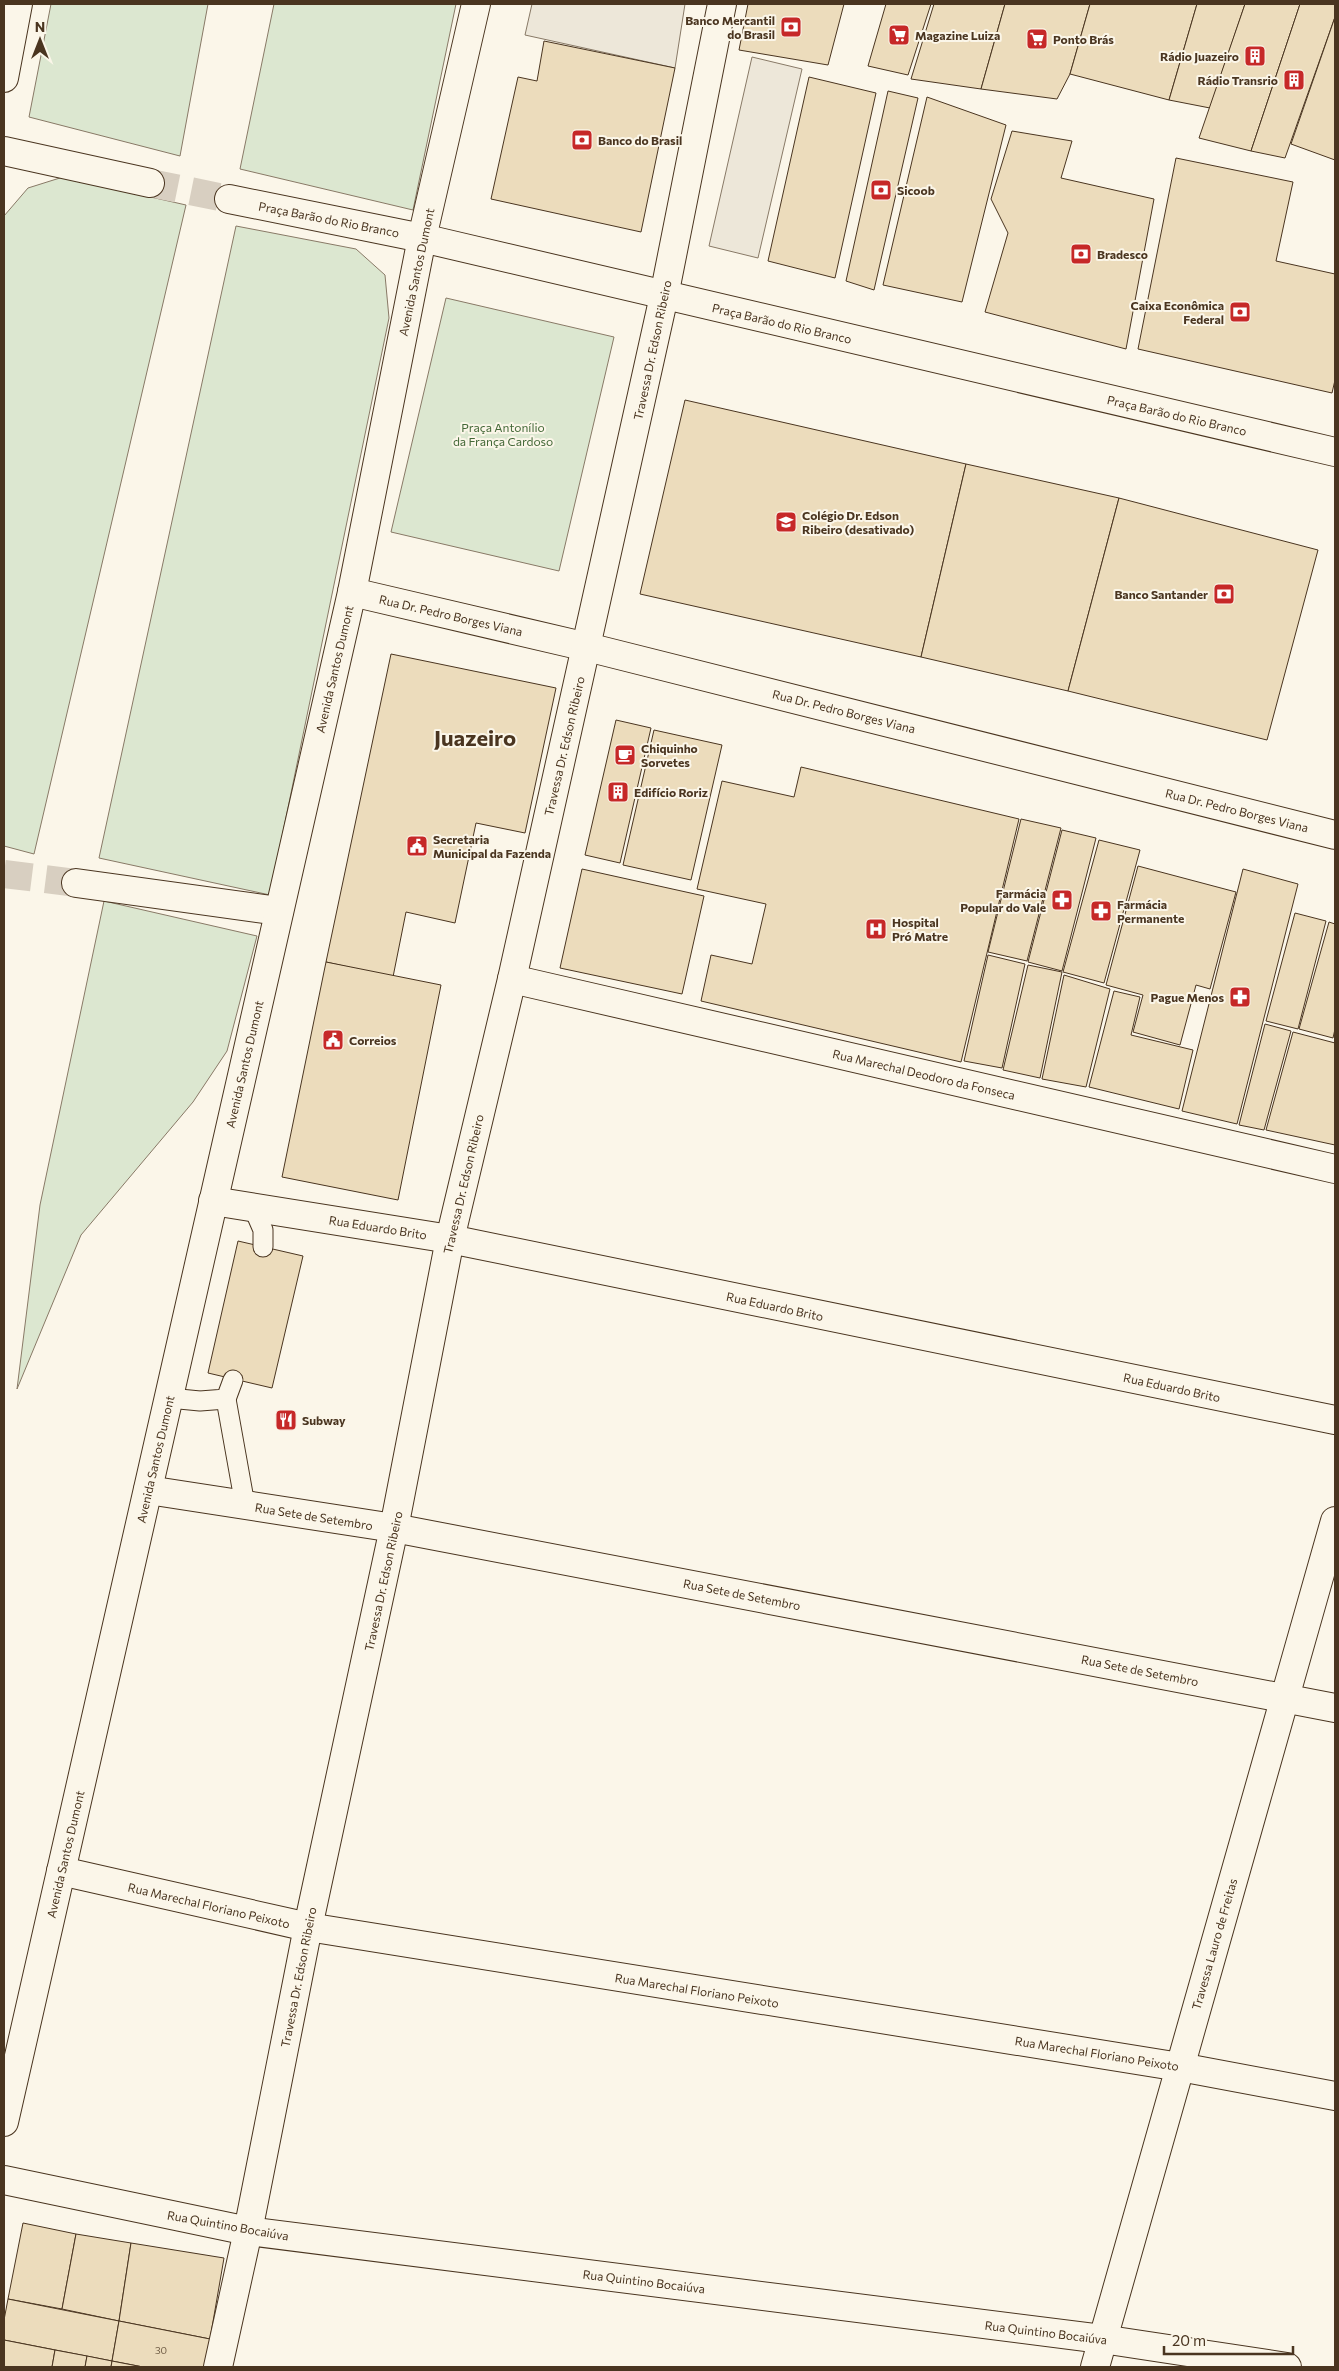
<svg xmlns="http://www.w3.org/2000/svg" width="1339" height="2371" font-family="Commissioner,sans-serif">
	<style>
		.green { fill: #dce7d0; stroke: #887966 }
		.parking { fill: #ede7d9; stroke: #887966 }
		.building { fill: #ecdcbc; stroke: #4a3520 }
		.lines { fill: none; stroke-linecap: round; stroke-linejoin: round }
		.secondary-tunnel { stroke: #d8cfc1; stroke-width: 28; stroke-dasharray: 28 14; stroke-linecap: butt }
		.lane-casing { stroke: #4a3520; stroke-width: 21 }
		.street-casing { stroke: #4a3520; stroke-width: 30 }
		.secondary-casing { stroke: #4a3520; stroke-width: 30 }
		.lane { stroke: #fbf6e9; stroke-width: 19 }
		.street { stroke: #fbf6e9; stroke-width: 28 }
		.secondary { stroke: #fbf6e9; stroke-width: 28 }
		.labels { text-anchor: middle; dominant-baseline: central; stroke-width: 4; stroke-linejoin: round; paint-order: stroke }
		.number-label { font-size: 10px; fill: #725f47 }
		.poi-label { font-size: 12px; font-weight: bold; fill: #4a3520; stroke: #fbf6e9; text-anchor: start }
		.street-label { font-size: 12px; fill: #4a3520; stroke: #fbf6e9 }
		.park-label { font-size: 12px; fill: #436837; stroke: #fbf6e9 }
		.town-label { font-size: 22px; font-weight: bold; fill: #4a3520; stroke: #fbf6e9 }
	</style>
	<rect width="100%" height="100%" fill="#fbf6e9"/>
	<g class="green">
		<polygon points="51,4 208,4 180,156 29,117"/>
		<polygon points="274,4 456,4 413,210 240,169"/>
		<polygon points="63,177 186,205 34,854 4,846 4,216 28,188"/>
		<polygon points="236,226 356,249 385,275 389,318 270,895 99,858"/>
		<polygon points="446,298 614,337 559,571 391,532"/>
		<polygon points="104,901 257,936 227,1051 193,1102 81,1235 17,1389 40,1205"/>
	</g>
	<g class="parking">
		<polygon points="532,4 685,4 675,68 525,35"/>
		<polygon points="752,57 802,69 758,258 709,246"/>
	</g>
	<g class="building">
		<polygon points="748,4 844,4 828,65 739,50"/>
		<polygon points="886,4 931,4 908,75 868,66"/>
		<polygon points="934,4 1005,4 981,89 911,79"/>
		<polygon points="1005,4 1090,4 1070,74 1057,99 981,89"/>
		<polygon points="1090,4 1197,4 1169,100 1070,74"/>
		<polygon points="1197,4 1245,4 1210,108 1169,100"/>
		<polygon points="1245,4 1300,4 1251,151 1199,138"/>
		<polygon points="1300,4 1335,4 1335,17 1285,158 1251,151"/>
		<polygon points="1335,17 1335,160 1291,144"/>
		<polygon points="544,41 675,68 641,232 491,199 518,77 537,81"/>
		<polygon points="809,77 876,93 835,278 768,261"/>
		<polygon points="888,91 918,98 874,290 846,281"/>
		<polygon points="927,97 1006,125 962,302 883,285"/>
		<polygon points="1012,131 1072,141 1061,178 1154,199 1126,349 985,312 1008,233 991,199"/>
		<polygon points="1176,158 1293,182 1276,261 1335,274 1335,380 1332,393 1138,349"/>
		<polygon points="685,400 966,464 921,657 640,594"/>
		<polygon points="966,464 1119,498 1068,691 921,657"/>
		<polygon points="1119,498 1318,550 1267,740 1068,691"/>
		<polygon points="391,654 556,688 525,833 476,823 455,923 406,912 393,977 326,962"/>
		<polygon points="616,720 651,728 620,863 585,855"/>
		<polygon points="654,730 722,745 691,880 623,865"/>
		<polygon points="801,767 1019,819 961,1062 701,1001 711,955 752,964 766,904 697,889 722,781 794,797"/>
		<polygon points="1021,819 1061,828 1027,961 988,952"/>
		<polygon points="1062,830 1096,838 1062,971 1028,962"/>
		<polygon points="1099,840 1140,850 1104,983 1063,972"/>
		<polygon points="1138,866 1236,892 1210,989 1196,985 1180,1045 1133,1032 1143,995 1106,985"/>
		<polygon points="582,869 704,896 682,994 560,968"/>
		<polygon points="1243,869 1298,884 1237,1124 1182,1111"/>
		<polygon points="1295,913 1326,921 1298,1029 1266,1021"/>
		<polygon points="1329,922 1335,924 1335,1029 1333,1038 1299,1029"/>
		<polygon points="988,955 1025,964 1002,1068 964,1061"/>
		<polygon points="326,962 441,985 398,1200 282,1177"/>
		<polygon points="1028,965 1062,972 1040,1078 1003,1070"/>
		<polygon points="1064,975 1110,989 1086,1087 1042,1079"/>
		<polygon points="1114,991 1140,997 1131,1035 1193,1050 1179,1109 1089,1087"/>
		<polygon points="1265,1024 1291,1031 1264,1130 1239,1125"/>
		<polygon points="1293,1032 1335,1043 1335,1145 1266,1130"/>
		<polygon points="238,1241 303,1256 272,1388 208,1373"/>
		<polygon points="23,2223 76,2234 62,2309 8,2299"/>
		<polygon points="76,2234 131,2243 119,2321 62,2309"/>
		<polygon points="131,2243 224,2258 210,2339 119,2321"/>
		<polygon points="8,2299 119,2321 112,2361 4,2340 4,2320"/>
		<polygon points="119,2321 210,2339 205,2367 143,2367 112,2361"/>
		<polygon points="4,2340 55,2350 52,2367 4,2367"/>
		<polygon points="55,2350 87,2356 85,2367 52,2367"/>
		<polygon points="87,2356 112,2361 111,2367 85,2367"/>
		<polygon points="112,2361 143,2367 111,2367"/>
	</g>
	<g class="lines">
		<g class="secondary-tunnel">
			<polyline points="150,183 229,199"/>
			<polyline points="4,874 76,883"/>
		</g>
		<g class="lane-casing">
			<g id="lane">
				<polyline points="253,1207 263,1230 263,1247"/>
				<polyline points="169,1398 200,1401 226,1399 233,1380"/>
				<polyline points="226,1399 245,1505"/>
			</g>
		</g>
		<g class="street-casing">
			<g id="street">
				<polyline points="213,1201 450,1239 1335,1420"/>
				<polyline points="61,1871 308,1927 1180,2067 1335,2096"/>
				<polyline points="4,2180 248,2231 1102,2339 1287,2367"/>
			</g>
		</g>
		<g class="secondary-casing">
			<g id="secondary">
				<polyline points="4,78 18,4"/>
				<polyline points="4,151 150,183"/>
				<polyline points="229,199 422,238 1335,452"/>
				<polyline points="352,592 587,647 1335,835"/>
				<polyline points="76,883 279,911"/>
				<polyline points="512,979 1335,1169"/>
				<polyline points="148,1490 394,1528 1335,1708"/>
				<polyline points="4,2122 352,592 422,238 476,4"/>
				<polyline points="218,2367 248,2231 308,1927 394,1528 450,1239 512,979 664,296 722,4"/>
				<polyline points="1095,2367 1335,1521"/>
			</g>
		</g>
		<use href="#lane" class="lane"/>
		<use href="#street" class="street"/>
		<use href="#secondary" class="secondary"/>
	</g>
	<defs>
		<g id="bank-square" transform="scale(1.125)"><rect x="-9" y="-9" width="18" height="18" rx="4" fill="#c62828" stroke="#fbf6e9"/><path d="M-6-4H6V4H-6ZM0-2.3a2.3 2.3 0 1 0 0 4.6a2.3 2.3 0 1 0 0-4.6Z" fill="#fff"/></g>
		<g id="supermarket-square" transform="scale(1.125)"><rect x="-9" y="-9" width="18" height="18" rx="4" fill="#c62828" stroke="#fbf6e9"/><path d="M-6-5.5h2.5l.6 2H6L4.5 2H-2.5L-4.4-4H-6ZM-1.5 3.2a1.3 1.3 0 1 0 .1 0ZM3 3.2a1.3 1.3 0 1 0 .1 0Z" fill="#fff"/></g>
		<g id="building-square" transform="scale(1.125)"><rect x="-9" y="-9" width="18" height="18" rx="4" fill="#c62828" stroke="#fbf6e9"/><path d="M-4-6H4V6H1V3H-1V6H-4ZM-2.5-4.3h1.7v1.8h-1.7ZM.8-4.3h1.7v1.8H.8ZM-2.5-1h1.7V.8h-1.7ZM.8-1h1.7V.8H.8Z" fill="#fff"/></g>
		<g id="school-square" transform="scale(1.125)"><rect x="-9" y="-9" width="18" height="18" rx="4" fill="#c62828" stroke="#fbf6e9"/><path d="M0-5L7-2L0 1L-7-2ZM-4 1L0 2.5L4 1V4Q0 6-4 4Z" fill="#fff"/></g>
		<g id="cafe-square" transform="scale(1.125)"><rect x="-9" y="-9" width="18" height="18" rx="4" fill="#c62828" stroke="#fbf6e9"/><path d="M-5.5-4.5H6V0H3Q3 3.5 0 3.5H-2.5Q-5.5 3.5-5.5 0ZM3-3.2v2h1.7v-2ZM-6 4.5H4V6H-6Z" fill="#fff"/></g>
		<g id="civic-square" transform="scale(1.125)"><rect x="-9" y="-9" width="18" height="18" rx="4" fill="#c62828" stroke="#fbf6e9"/><path d="M-.6-6.5H3V-4.5H.6V-3L4-1V1h2V6H-6V1h2V-1L-.6-3ZM-1.2 2.5V6h2.4V2.5Z" fill="#fff"/></g>
		<g id="pharmacy-square" transform="scale(1.125)"><rect x="-9" y="-9" width="18" height="18" rx="4" fill="#c62828" stroke="#fbf6e9"/><path d="M-2-6h4v4h4v4h-4v4h-4v-4h-4v-4h4Z" fill="#fff"/></g>
		<g id="hospital-square" transform="scale(1.125)"><rect x="-9" y="-9" width="18" height="18" rx="4" fill="#c62828" stroke="#fbf6e9"/><path d="M-5-5h3v3.5h4V-5h3V5h-3V1.5h-4V5h-3Z" fill="#fff"/></g>
		<g id="restaurant-square" transform="scale(1.125)"><rect x="-9" y="-9" width="18" height="18" rx="4" fill="#c62828" stroke="#fbf6e9"/><path d="M-5-6h1v4h1v-4h1v4h1v-4h1v5L-1.5 .5V6h-2V.5L-5-1ZM5-6V6H3V1.5H1.5Q1.5-4 5-6Z" fill="#fff"/></g>
	</defs>
	<g fill-rule="evenodd">
		<use href="#bank-square" x="791" y="27"/>
		<use href="#supermarket-square" x="899" y="35"/>
		<use href="#supermarket-square" x="1037" y="39"/>
		<use href="#building-square" x="1255" y="56"/>
		<use href="#building-square" x="1294" y="80"/>
		<use href="#bank-square" x="582" y="140"/>
		<use href="#bank-square" x="881" y="190"/>
		<use href="#bank-square" x="1081" y="254"/>
		<use href="#bank-square" x="1240" y="312"/>
		<use href="#school-square" x="786" y="522"/>
		<use href="#bank-square" x="1224" y="594"/>
		<use href="#cafe-square" x="625" y="755"/>
		<use href="#building-square" x="618" y="792"/>
		<use href="#civic-square" x="417" y="846"/>
		<use href="#pharmacy-square" x="1062" y="900"/>
		<use href="#pharmacy-square" x="1101" y="911"/>
		<use href="#hospital-square" x="876" y="929"/>
		<use href="#pharmacy-square" x="1240" y="997"/>
		<use href="#civic-square" x="333" y="1040"/>
		<use href="#restaurant-square" x="286" y="1420"/>
	</g>
	<g class="labels">
		<g class="number-label">
			<text x="161" y="2350">30</text>
		</g>
		<g class="poi-label">
			<text x="775" y="20" text-anchor="end">Banco Mercantil<tspan x="775" dy="14">do Brasil</tspan></text>
			<text x="915" y="35">Magazine Luiza</text>
			<text x="1053" y="39">Ponto Brás</text>
			<text x="1239" y="56" text-anchor="end">Rádio Juazeiro</text>
			<text x="1278" y="80" text-anchor="end">Rádio Transrio</text>
			<text x="598" y="140">Banco do Brasil</text>
			<text x="897" y="190">Sicoob</text>
			<text x="1097" y="254">Bradesco</text>
			<text x="1224" y="305" text-anchor="end">Caixa Econômica<tspan x="1224" dy="14">Federal</tspan></text>
			<text x="802" y="515">Colégio Dr. Edson<tspan x="802" dy="14">Ribeiro (desativado)</tspan></text>
			<text x="1208" y="594" text-anchor="end">Banco Santander</text>
			<text x="641" y="748">Chiquinho<tspan x="641" dy="14">Sorvetes</tspan></text>
			<text x="634" y="792">Edifício Roriz</text>
			<text x="433" y="839">Secretaria<tspan x="433" dy="14">Municipal da Fazenda</tspan></text>
			<text x="1046" y="893" text-anchor="end">Farmácia<tspan x="1046" dy="14">Popular do Vale</tspan></text>
			<text x="1117" y="904">Farmácia<tspan x="1117" dy="14">Permanente</tspan></text>
			<text x="892" y="922">Hospital<tspan x="892" dy="14">Pró Matre</tspan></text>
			<text x="1224" y="997" text-anchor="end">Pague Menos</text>
			<text x="349" y="1040">Correios</text>
			<text x="302" y="1420">Subway</text>
		</g>
		<g class="street-label">
			<text transform="translate(329 219) rotate(11)">Praça Barão do Rio Branco</text>
			<text transform="translate(416 272) rotate(-78)">Avenida Santos Dumont</text>
			<text transform="translate(782 323) rotate(13)">Praça Barão do Rio Branco</text>
			<text transform="translate(652 350) rotate(-78)">Travessa Dr. Edson Ribeiro</text>
			<text transform="translate(1177 415) rotate(13)">Praça Barão do Rio Branco</text>
			<text transform="translate(451 615) rotate(13)">Rua Dr. Pedro Borges Viana</text>
			<text transform="translate(334 669) rotate(-77)">Avenida Santos Dumont</text>
			<text transform="translate(844 711) rotate(14)">Rua Dr. Pedro Borges Viana</text>
			<text transform="translate(564 746) rotate(-77)">Travessa Dr. Edson Ribeiro</text>
			<text transform="translate(1237 810) rotate(14)">Rua Dr. Pedro Borges Viana</text>
			<text transform="translate(244 1064) rotate(-77)">Avenida Santos Dumont</text>
			<text transform="translate(924 1074) rotate(13)">Rua Marechal Deodoro da Fonseca</text>
			<text transform="translate(463 1184) rotate(-77)">Travessa Dr. Edson Ribeiro</text>
			<text transform="translate(378 1227) rotate(9)">Rua Eduardo Brito</text>
			<text transform="translate(775 1306) rotate(12)">Rua Eduardo Brito</text>
			<text transform="translate(1172 1387) rotate(12)">Rua Eduardo Brito</text>
			<text transform="translate(155 1459) rotate(-77)">Avenida Santos Dumont</text>
			<text transform="translate(314 1516) rotate(9)">Rua Sete de Setembro</text>
			<text transform="translate(383 1581) rotate(-78)">Travessa Dr. Edson Ribeiro</text>
			<text transform="translate(742 1594) rotate(11)">Rua Sete de Setembro</text>
			<text transform="translate(1140 1670) rotate(11)">Rua Sete de Setembro</text>
			<text transform="translate(65 1854) rotate(-77)">Avenida Santos Dumont</text>
			<text transform="translate(209 1905) rotate(13)">Rua Marechal Floriano Peixoto</text>
			<text transform="translate(1214 1944) rotate(-74)">Travessa Lauro de Freitas</text>
			<text transform="translate(298 1977) rotate(-79)">Travessa Dr. Edson Ribeiro</text>
			<text transform="translate(697 1990) rotate(9)">Rua Marechal Floriano Peixoto</text>
			<text transform="translate(1097 2053) rotate(9)">Rua Marechal Floriano Peixoto</text>
			<text transform="translate(228 2225) rotate(10)">Rua Quintino Bocaiúva</text>
			<text transform="translate(644 2281) rotate(7)">Rua Quintino Bocaiúva</text>
			<text transform="translate(1046 2332) rotate(7)">Rua Quintino Bocaiúva</text>
		</g>
		<g class="park-label">
			<text x="503" y="427">Praça Antonílio<tspan x="503" dy="14">da França Cardoso</tspan></text>
		</g>
		<g class="town-label">
			<text x="475" y="737">Juazeiro</text>
		</g>
	</g>
	<rect width="1339" height="2371" fill="none" stroke="#4a3520" stroke-width="10"/>
	<g transform="translate(40 40)" stroke="#fbf6e9" stroke-width="4" paint-order="stroke">
	<path d="M0-4L9 19L0 12L-9 19Z" fill="#4a3520"/>
	<text y="-8" font-size="14" font-weight="bold" text-anchor="middle" fill="#4a3520">N</text>
	</g>
	<path d="M1164 2346v8h129v-8" fill="none" stroke="#4a3520" stroke-width="2.5"/>
	<text x="1172" y="2346" font-size="15" fill="#4a3520" stroke="#fbf6e9" stroke-width="4" paint-order="stroke">20 m</text>
</svg>
